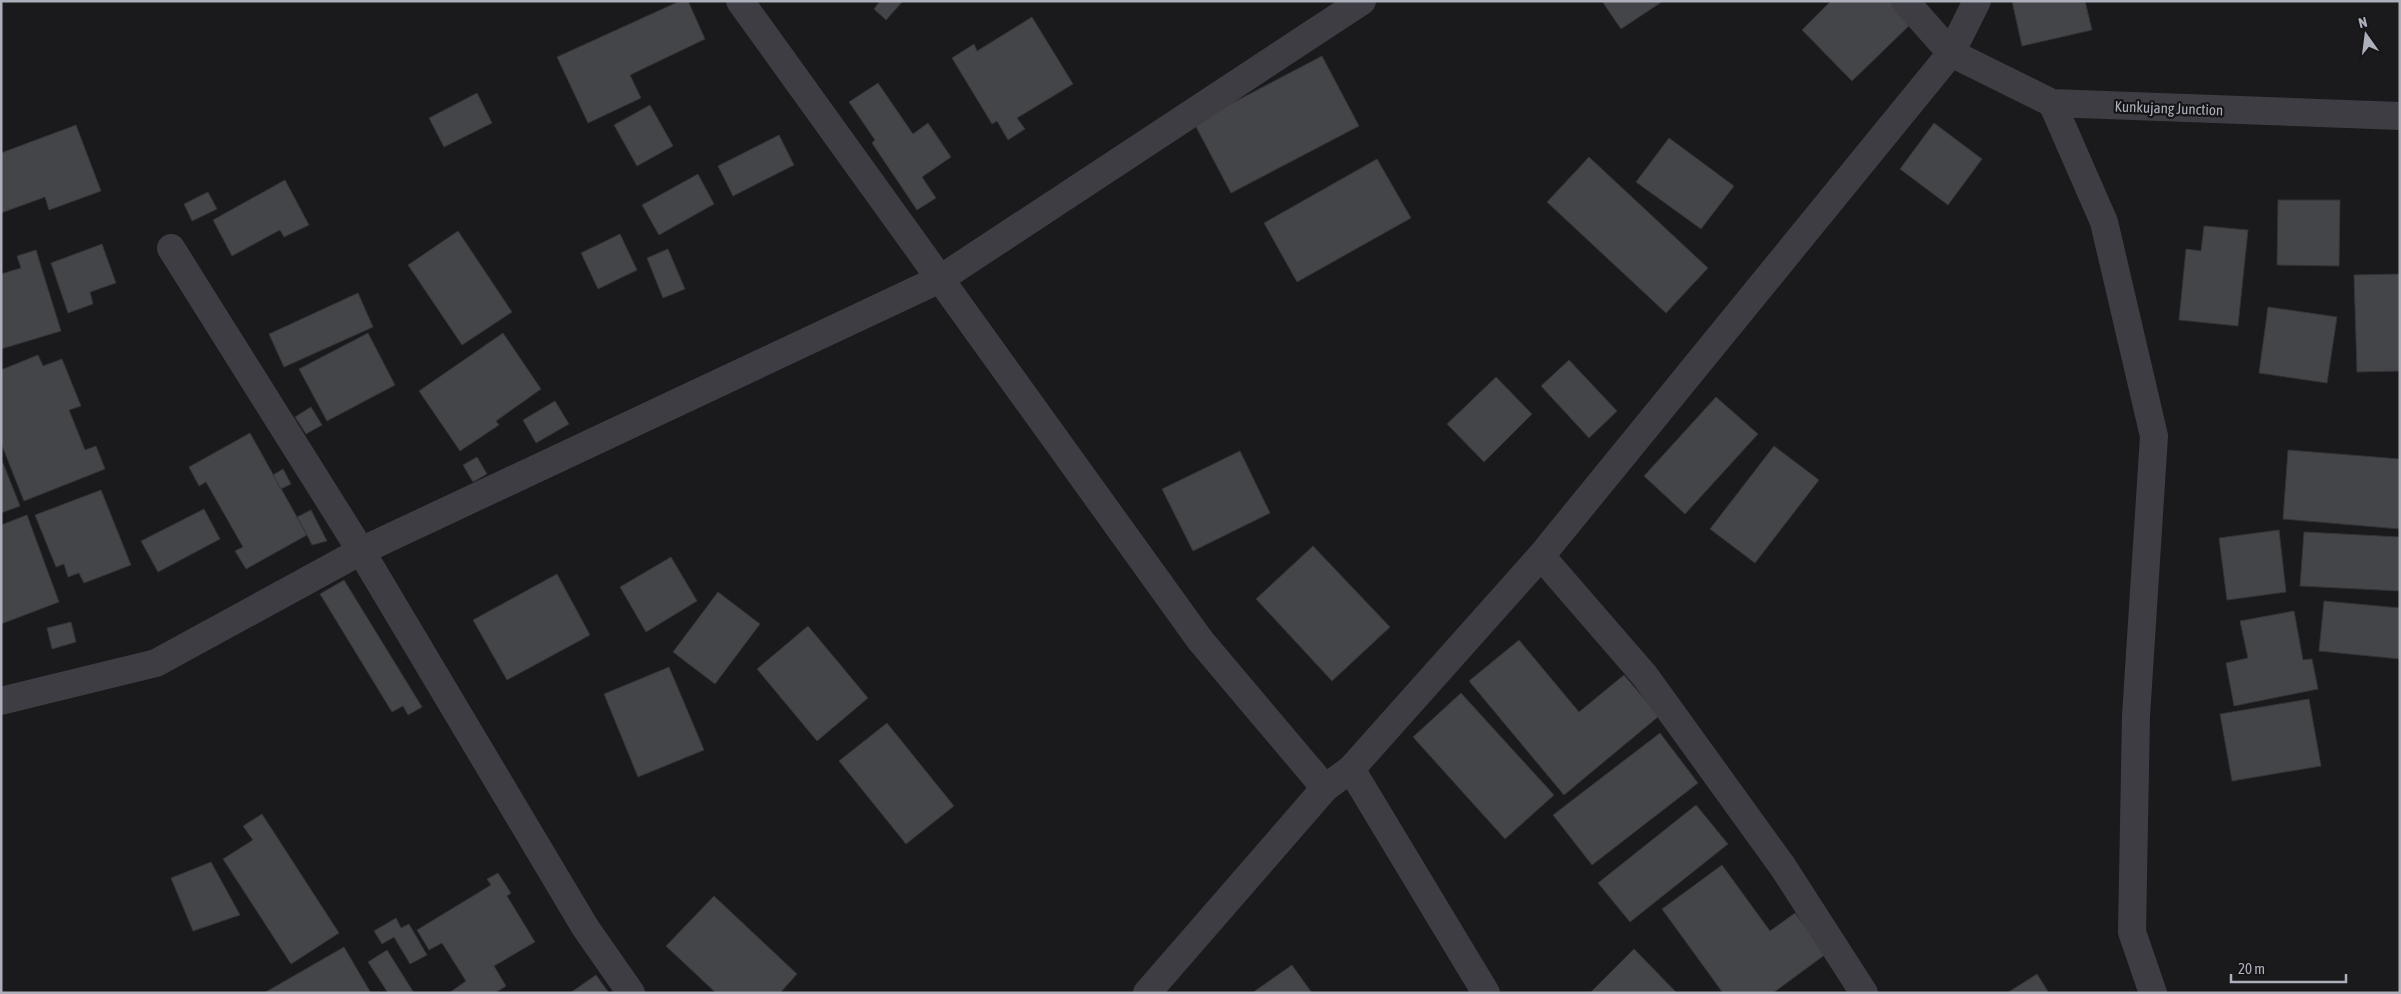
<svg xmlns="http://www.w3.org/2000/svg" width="2401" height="994" font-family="'Asap Condensed',sans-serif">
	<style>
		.building { fill: #444549; stroke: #343438 }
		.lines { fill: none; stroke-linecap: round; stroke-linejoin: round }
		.minor { stroke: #3d3d43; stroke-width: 28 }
		.labels { text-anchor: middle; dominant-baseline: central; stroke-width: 4.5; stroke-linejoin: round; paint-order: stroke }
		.street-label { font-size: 15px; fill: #adb0bb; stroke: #151517 }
	</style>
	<rect width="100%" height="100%" fill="#1a1a1c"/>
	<g class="building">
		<polygon points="680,1 688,1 705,39 630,75 641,98 588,123 557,57"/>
		<polygon points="880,1 903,1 886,20 874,9"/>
		<polygon points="1602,1 1663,1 1621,29"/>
		<polygon points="1831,1 1901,1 1917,18 1852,81 1802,30"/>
		<polygon points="2012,1 2085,1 2092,30 2022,46"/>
		<polygon points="1032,17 1073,84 1017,118 1025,129 1008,140 997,121 992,124 952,58 974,44 977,51"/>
		<polygon points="1322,56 1359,126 1231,193 1194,123"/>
		<polygon points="878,83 913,134 928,123 951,157 922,177 936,198 917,210 872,143 875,140 849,102"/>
		<polygon points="477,93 492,123 444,147 429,118"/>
		<polygon points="650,105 673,146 637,166 614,125"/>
		<polygon points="1934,123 1982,159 1948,205 1900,169"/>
		<polygon points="76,125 101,191 49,210 45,197 1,213 1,153"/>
		<polygon points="779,135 794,165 733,196 718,166"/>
		<polygon points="1669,138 1734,186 1701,229 1636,182"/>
		<polygon points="1589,157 1708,268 1666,313 1547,202"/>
		<polygon points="1377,159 1411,218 1297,282 1264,223"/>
		<polygon points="698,174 714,204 659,235 642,205"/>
		<polygon points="285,180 309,225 284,237 280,230 232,256 213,220"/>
		<polygon points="208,192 217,209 192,221 184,204"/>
		<polygon points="2278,200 2340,200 2339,266 2277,265"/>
		<polygon points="2204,226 2248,230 2238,326 2179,320 2186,249 2201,251"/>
		<polygon points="458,231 512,312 462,345 408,265"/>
		<polygon points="620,234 637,270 598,289 581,253"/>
		<polygon points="102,244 116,283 90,292 93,304 68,313 51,263"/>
		<polygon points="668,249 685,289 663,298 647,258"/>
		<polygon points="36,250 61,331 1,349 1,274 21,268 17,256"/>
		<polygon points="2400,274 2400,371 2357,372 2354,275"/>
		<polygon points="358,293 373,327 284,367 269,334"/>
		<polygon points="2268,307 2337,317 2327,383 2259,373"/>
		<polygon points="368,333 395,385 327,421 299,369"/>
		<polygon points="503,333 541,389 496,421 499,425 460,451 419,391"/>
		<polygon points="38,355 43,366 62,359 81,406 69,410 85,450 96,446 105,469 24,501 1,443 1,370"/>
		<polygon points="1569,360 1617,411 1589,438 1541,386"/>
		<polygon points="1496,377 1532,414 1484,462 1447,424"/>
		<polygon points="1716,397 1758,434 1685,514 1644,476"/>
		<polygon points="555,401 569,424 536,443 523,420"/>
		<polygon points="311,407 322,425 306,434 295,417"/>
		<polygon points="250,433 307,535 246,569 235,551 243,547 206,482 199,486 189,467"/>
		<polygon points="1774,446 1819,480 1755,563 1710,529"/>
		<polygon points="2288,450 2400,459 2400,529 2283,519"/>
		<polygon points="1240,451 1270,513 1193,551 1162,489"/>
		<polygon points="477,457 487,474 473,482 463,465"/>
		<polygon points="1,463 3,463 20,506 1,513"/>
		<polygon points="283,469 291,484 281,489 273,475"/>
		<polygon points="101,490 131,565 84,583 79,573 68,577 64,564 56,567 35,515"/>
		<polygon points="204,509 220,539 158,572 141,541"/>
		<polygon points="311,510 327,541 312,545 307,535 297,517"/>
		<polygon points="27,515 59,602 1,624 1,525"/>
		<polygon points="2279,530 2286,592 2227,600 2219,538"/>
		<polygon points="2304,532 2400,537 2400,591 2300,586"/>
		<polygon points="1313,546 1390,627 1332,681 1256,599"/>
		<polygon points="671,557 697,601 646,632 620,587"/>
		<polygon points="557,574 590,635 507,680 473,620"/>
		<polygon points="344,580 422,707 408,715 403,706 392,712 320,594"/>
		<polygon points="718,592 760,624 715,684 673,652"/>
		<polygon points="2324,601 2400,608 2400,659 2319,651"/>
		<polygon points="2294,611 2303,660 2312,659 2318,689 2234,706 2226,663 2248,658 2240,621"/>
		<polygon points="71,622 76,642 52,649 47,628"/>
		<polygon points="808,626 868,698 817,741 757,669"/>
		<polygon points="1519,640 1579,712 1624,675 1659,716 1564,795 1469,681"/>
		<polygon points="669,667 704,750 638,777 604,694"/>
		<polygon points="1461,693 1554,795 1505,839 1413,737"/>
		<polygon points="2309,699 2321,766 2232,781 2220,714"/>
		<polygon points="887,723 954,806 906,844 839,761"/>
		<polygon points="1660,733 1698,783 1592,865 1553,815"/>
		<polygon points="1696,805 1728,844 1630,922 1598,883"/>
		<polygon points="262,814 339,933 291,964 223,859 253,840 243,826"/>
		<polygon points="211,862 240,915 193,931 171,878"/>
		<polygon points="1722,865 1770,931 1795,913 1826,954 1773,993 1723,993 1662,909"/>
		<polygon points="498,873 511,893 507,896 535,942 494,966 506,986 495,993 449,993 466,981 442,943 429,950 417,930 491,885 487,879"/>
		<polygon points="714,896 797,974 780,993 716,993 666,946"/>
		<polygon points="396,918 401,928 409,924 427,955 410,964 394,937 382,944 374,931"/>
		<polygon points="344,947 371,993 264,993"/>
		<polygon points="1634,949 1677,993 1590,993"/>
		<polygon points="387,950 414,993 388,993 368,962"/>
		<polygon points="1292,965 1312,993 1252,993"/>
		<polygon points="2037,974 2049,993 2007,993"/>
		<polygon points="596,975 609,993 570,993"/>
	</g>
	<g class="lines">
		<g class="minor">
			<polyline points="740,1 1200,640 1325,788"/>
			<polyline points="1905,1 1951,53 2052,103 2400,116"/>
			<polyline points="2052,103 2104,222 2154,436 2136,716 2132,932 2153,993"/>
			<polyline points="171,248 361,551 585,927 631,993"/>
			<polyline points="1541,556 1645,676 1783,867 1864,993"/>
			<polyline points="1,701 156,663 361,551 940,279 1362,1"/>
			<polyline points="1351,769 1486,993"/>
			<polyline points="1147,993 1325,788 1351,769 1541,556 1951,53 1977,1"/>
		</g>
	</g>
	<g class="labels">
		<g class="street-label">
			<text transform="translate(2169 108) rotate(2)">Kunkujang Junction</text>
		</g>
	</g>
	<rect width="2401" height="994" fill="none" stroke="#adb0bb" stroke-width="5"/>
	<g transform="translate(2366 35) rotate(346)" stroke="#151517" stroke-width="4" paint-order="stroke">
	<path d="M0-4L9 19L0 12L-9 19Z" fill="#adb0bb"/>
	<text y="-8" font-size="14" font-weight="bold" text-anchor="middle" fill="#adb0bb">N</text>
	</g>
	<path d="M2231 974v8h115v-8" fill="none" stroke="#adb0bb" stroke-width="2.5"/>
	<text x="2238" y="974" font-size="15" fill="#adb0bb" stroke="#151517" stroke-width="4" paint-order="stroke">20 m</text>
</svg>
